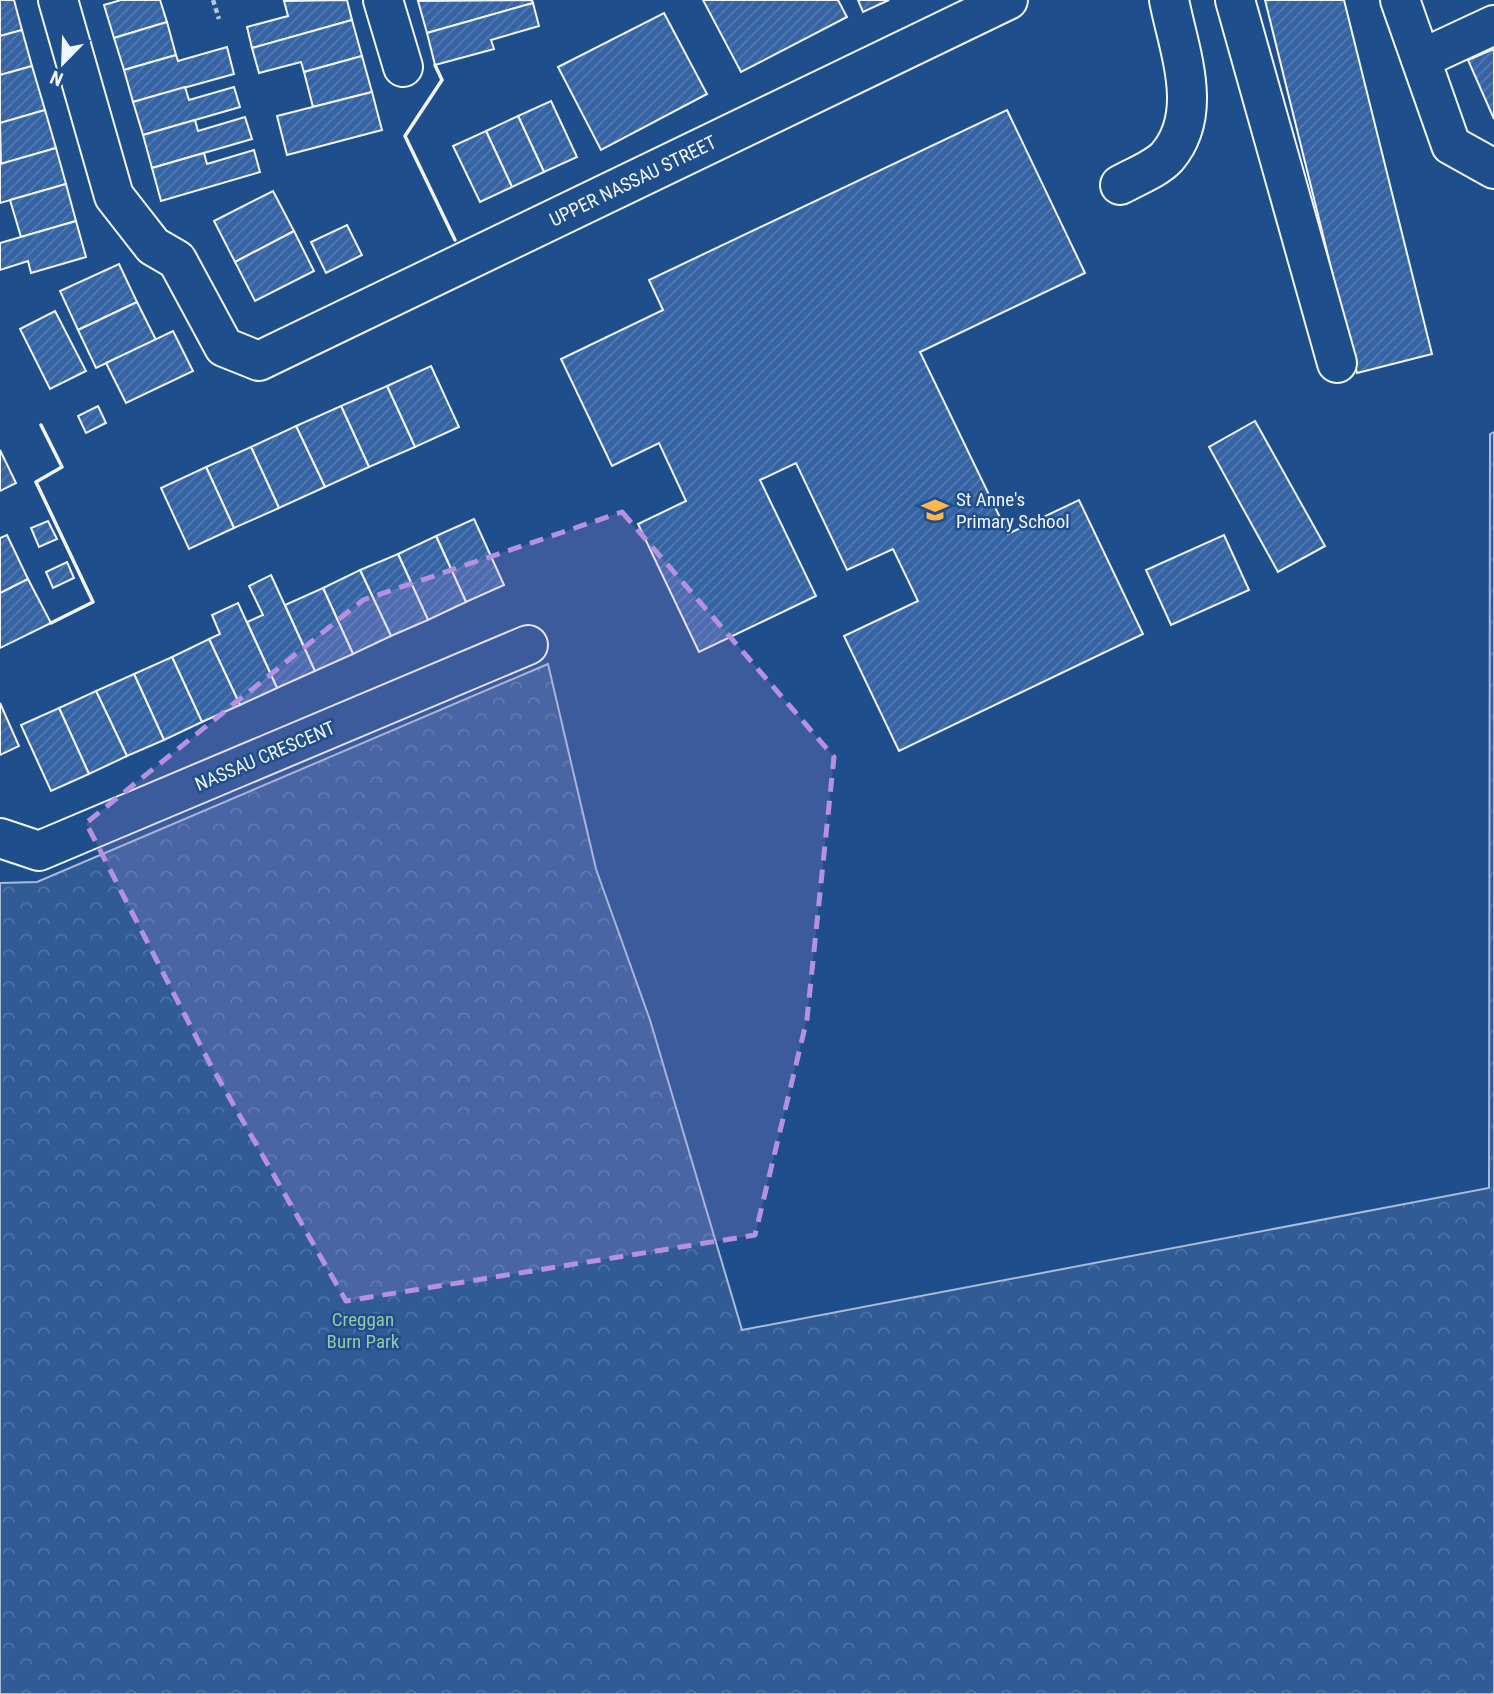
<svg xmlns="http://www.w3.org/2000/svg" width="1494" height="1694" font-family="'Roboto Condensed',sans-serif">
	<style>
		.park { fill: url(#park-crowns); stroke: #a8bbd7; stroke-width: 2 }
		.building { fill: url(#building-hatch); stroke: #f2f6ff; stroke-width: 2 }
		.lines { fill: none; stroke-linecap: round; stroke-linejoin: round }
		.minor-casing { stroke: #f2f6ff; stroke-width: 42 }
		.path { stroke: #b3c4dc; stroke-width: 4.5; stroke-dasharray: 5 3.5; stroke-linecap: butt }
		.minor { stroke: #1f4e8c; stroke-width: 38 }
		.wall { stroke: #f2f6ff; stroke-width: 3.5 }
		.marked { fill: #b691df; fill-opacity: 0.2; stroke: #b691df; stroke-width: 5; stroke-dasharray: 14 9; stroke-linejoin: round }
		.labels { text-anchor: middle; dominant-baseline: central; stroke-width: 5; stroke-linejoin: round; paint-order: stroke }
		.street-label { font-size: 19px; fill: #f2f6ff; stroke: #1f4e8c }
		.poi-label { font-size: 19px; fill: #f2f6ff; stroke: #1f4e8c; text-anchor: start }
		.park-label { font-size: 19px; fill: #97c8a6; stroke: #1f4e8c }
	</style>
	<defs>
		<pattern id="park-crowns" width="20" height="18" patternUnits="userSpaceOnUse" patternTransform="scale(1.75)"><rect width="20" height="18" fill="#305b95"/><path d="M2 6a3 3 0 1 1 6 0M12 15a3 3 0 1 1 6 0" fill="none" stroke="#4e73a5"/></pattern>
		<pattern id="building-hatch" width="6" height="6" patternUnits="userSpaceOnUse" patternTransform="scale(1.75)"><rect width="6" height="6" fill="#3563a3"/><path d="M-1 1l2-2M0 6l6-6M5 7l2-2" fill="none" stroke="#537ab1"/></pattern>
	</defs>
	<rect width="100%" height="100%" fill="#1f4e8c"/>
	<polygon class="park" points="1494,432 1494,1694 0,1694 0,883 37,882 548,664 596,869 650,1020 742,1330 1489,1188 1490,434"/>
	<g class="building">
		<polygon points="0,0 14,0 22,30 0,36"/>
		<polygon points="121,0 160,0 167,22 114,38 104,5"/>
		<polygon points="347,0 352,20 252,48 247,27 288,16 284,1"/>
		<polygon points="532,0 533,3 427,33 418,1"/>
		<polygon points="703,0 838,0 847,17 741,72"/>
		<polygon points="858,0 889,0 863,12"/>
		<polygon points="1265,0 1344,0 1432,354 1357,373"/>
		<polygon points="533,3 539,26 491,40 494,49 435,65 427,33"/>
		<polygon points="664,13 707,94 601,150 558,67"/>
		<polygon points="352,20 362,56 304,72 301,62 259,73 252,48"/>
		<polygon points="167,22 176,55 124,70 114,38"/>
		<polygon points="22,30 32,66 0,75 0,36"/>
		<polygon points="227,47 234,74 133,102 124,70 176,55 178,61"/>
		<polygon points="1494,49 1494,119 1468,60"/>
		<polygon points="362,56 372,92 313,107 304,72"/>
		<polygon points="32,66 45,110 0,123 0,75"/>
		<polygon points="185,87 189,100 234,87 240,107 143,135 133,102"/>
		<polygon points="372,92 382,130 287,155 277,116"/>
		<polygon points="551,101 577,157 544,172 518,116"/>
		<polygon points="45,110 56,148 1,164 0,123"/>
		<polygon points="1007,110 1085,273 920,352 1008,534 1079,500 1143,634 899,751 844,636 918,601 893,549 847,570 796,463 760,480 816,596 699,652 638,524 686,501 659,443 612,466 561,359 663,310 649,280"/>
		<polygon points="518,116 544,172 512,187 486,131"/>
		<polygon points="245,117 252,139 152,168 143,135 195,120 198,131"/>
		<polygon points="486,131 512,187 480,202 453,146"/>
		<polygon points="56,148 66,184 0,203 0,164"/>
		<polygon points="254,150 260,172 161,201 152,168 204,153 207,164"/>
		<polygon points="66,184 76,221 21,237 10,200"/>
		<polygon points="273,191 294,231 235,262 214,221"/>
		<polygon points="76,221 86,257 31,273 28,261 0,270 0,243"/>
		<polygon points="347,225 362,255 326,273 311,242"/>
		<polygon points="294,231 314,271 255,301 235,262"/>
		<polygon points="119,264 137,302 78,330 60,291"/>
		<polygon points="137,302 156,340 96,368 78,330"/>
		<polygon points="55,311 86,371 50,389 20,329"/>
		<polygon points="173,331 193,371 126,403 106,363"/>
		<polygon points="431,366 459,427 415,447 387,386"/>
		<polygon points="387,386 415,447 369,467 341,406"/>
		<polygon points="98,406 106,423 86,433 78,416"/>
		<polygon points="341,406 369,467 325,487 296,426"/>
		<polygon points="1255,421 1325,546 1278,572 1209,447"/>
		<polygon points="296,426 325,487 279,508 251,447"/>
		<polygon points="251,447 279,508 234,528 206,467"/>
		<polygon points="0,450 16,483 0,491"/>
		<polygon points="206,467 234,528 189,549 161,488"/>
		<polygon points="474,519 504,585 466,602 436,536"/>
		<polygon points="48,521 57,539 39,547 31,528"/>
		<polygon points="7,535 28,579 0,593 0,538"/>
		<polygon points="1224,535 1249,590 1171,625 1146,570"/>
		<polygon points="436,536 466,602 428,620 398,554"/>
		<polygon points="398,554 428,620 391,636 360,570"/>
		<polygon points="67,562 74,578 53,588 46,572"/>
		<polygon points="360,570 391,636 353,654 323,588"/>
		<polygon points="271,575 315,671 277,688 247,622 263,615 249,586"/>
		<polygon points="28,579 51,623 0,648 0,593"/>
		<polygon points="323,588 353,654 315,671 285,605"/>
		<polygon points="238,603 277,688 240,705 209,639 220,634 212,615"/>
		<polygon points="209,639 240,705 202,722 172,657"/>
		<polygon points="172,657 202,722 164,740 134,674"/>
		<polygon points="134,674 164,740 127,756 96,691"/>
		<polygon points="96,691 127,756 89,774 59,708"/>
		<polygon points="0,703 19,746 0,755"/>
		<polygon points="59,708 89,774 51,791 21,725"/>
	</g>
	<g class="lines">
		<g class="minor-casing">
			<g id="minor">
				<polyline points="58,0 114,196 153,246 177,260 224,347 259,361 1008,0"/>
				<polyline points="383,0 403,67"/>
				<polyline points="1235,0 1337,363"/>
				<polyline points="1400,0 1451,145 1494,169"/>
				<polyline points="1421,59 1494,25"/>
				<path d="M1120 185C1134 177 1156 169 1167 157 1205 113 1179 51 1169 0"/>
				<polyline points="0,838 39,851 528,645"/>
			</g>
		</g>
		<polyline class="path" points="213,0 219,19"/>
		<use href="#minor" class="minor"/>
		<g class="wall">
			<polyline points="435,65 442,80 405,136 455,240"/>
			<polyline points="41,425 62,467 36,482 93,602 51,623"/>
		</g>
	</g>
	<path class="marked" d="M622 512 834 757 807 1019 755 1235 346 1301 209 1062 86 823 363 600Z"/>
	<defs>
		<g id="school-bare" transform="scale(2.1)"><path d="M0-5L7-2L0 1L-7-2ZM-4 1L0 2.5L4 1V4Q0 6-4 4Z" fill="#ffb74d" stroke="#1f4e8c" stroke-width="2.5" paint-order="stroke"/></g>
	</defs>
	<g fill-rule="evenodd">
		<use href="#school-bare" x="935" y="510"/>
	</g>
	<g class="labels">
		<g class="street-label">
			<text transform="translate(633 181) rotate(-26)">UPPER NASSAU STREET</text>
			<text transform="translate(265 756) rotate(-23)">NASSAU CRESCENT</text>
		</g>
		<g class="poi-label">
			<text x="956" y="499">St Anne's<tspan x="956" dy="22">Primary School</tspan></text>
		</g>
		<g class="park-label">
			<text x="363" y="1319">Creggan<tspan x="363" dy="22">Burn Park</tspan></text>
		</g>
	</g>
	<g transform="translate(63 63) rotate(203)" stroke="#1f4e8c" stroke-width="5" paint-order="stroke">
	<path d="M0-5L12 26L0 18L-12 26Z" fill="#f2f6ff"/>
	<text y="-10" font-size="19" font-weight="bold" text-anchor="middle" fill="#f2f6ff">N</text>
	</g>
</svg>
